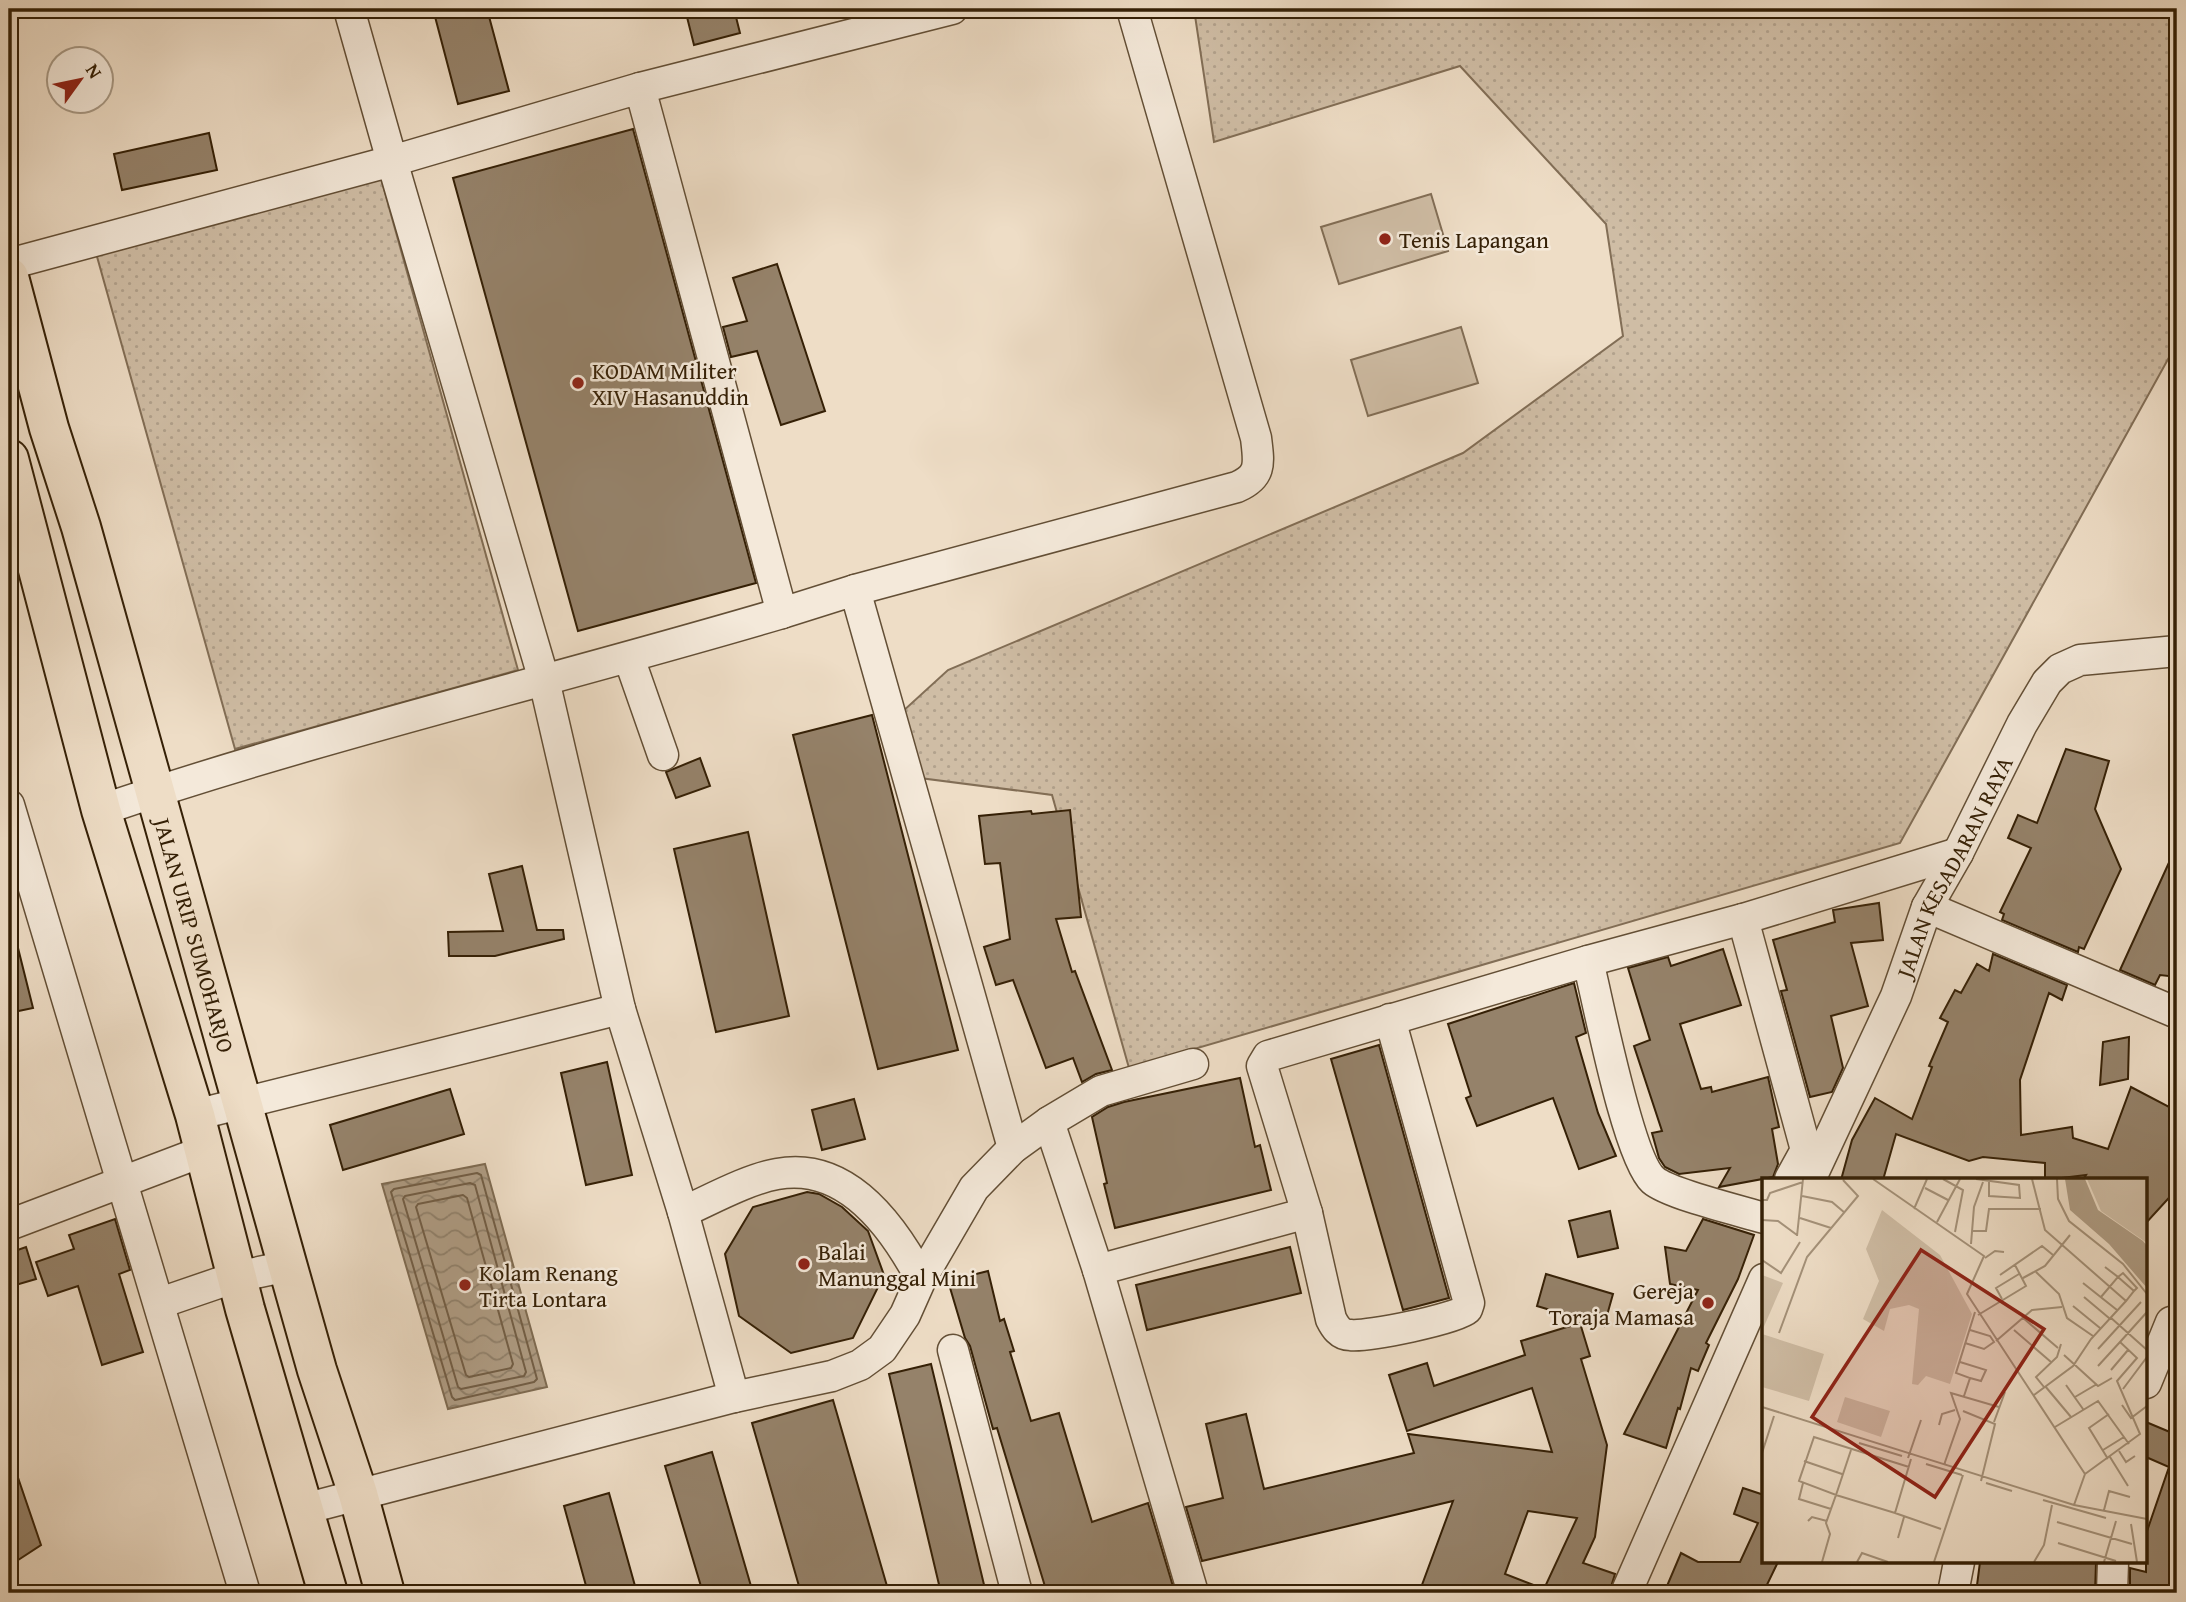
<svg xmlns="http://www.w3.org/2000/svg" width="2186" height="1602" font-family="'Gentium Book Plus',serif">
	<style>
		.grass { fill: url(#grass-dots); stroke: #826e56; stroke-width: 2 }
		.pitch { fill: #cfbda5; stroke: #826e56; stroke-width: 2 }
		.water { fill: url(#water-waves); stroke: #7e6b52; stroke-width: 2 }
		.lines { fill: none; stroke-linecap: round; stroke-linejoin: round }
		.shore { stroke: #725e46; stroke-width: 2 }
		.building { fill: #95826a; stroke: #352006; stroke-width: 2; fill-rule: evenodd }
		.minor-casing { stroke: #634f36; stroke-width: 33 }
		.highway-casing { stroke: #352006; stroke-width: 42 }
		.minor { stroke: #f4e9da; stroke-width: 30 }
		.highway { stroke: #eeddc6; stroke-width: 38 }
		.poi-dot { fill: #8f2418; stroke: #f4e9da; stroke-width: 2.5 }
		.labels { text-anchor: middle; dominant-baseline: central; stroke-width: 5; stroke-linejoin: round; paint-order: stroke }
		.poi-label { font-size: 23px; fill: #352006; stroke: #f4e9da; text-anchor: start }
		.street-label { font-size: 23px; fill: #352006; stroke: #f4e9da }
		.inset-road { fill: none; stroke: #a49179; stroke-width: 2 }
		.view { fill: #8f2418; fill-opacity: 0.15; stroke: #8f2418; stroke-width: 3.5 }
		.inset-edge { fill: none; stroke: #352006; stroke-width: 3.5 }
	</style>
	<defs>
		<pattern id="grass-dots" width="8" height="8" patternUnits="userSpaceOnUse" patternTransform="scale(1.75)"><rect width="8" height="8" fill="#cfbda5"/><path d="M2 2h.1M6 6h.1" fill="none" stroke="#b2a28d" stroke-width="1.8" stroke-linecap="round"/></pattern>
		<pattern id="water-waves" width="16" height="10" patternUnits="userSpaceOnUse" patternTransform="scale(1.75)"><rect width="16" height="10" fill="#af9d85"/><path d="M0 5q4-4 8 0t8 0" fill="none" stroke="#8f806b"/></pattern>
	</defs>
	<rect width="100%" height="100%" fill="#eeddc6"/>
	<filter id="stains"><feTurbulence type="fractalNoise" baseFrequency=".00286" numOctaves="4"/><feColorMatrix values="0 0 0 0 .2 0 0 0 0 .09 0 0 0 0 .02 0 0 0 .5 -.17"/></filter>
	<radialGradient id="worn" r=".72"><stop offset=".6" stop-color="#630" stop-opacity="0"/><stop offset="1" stop-color="#630" stop-opacity=".3"/></radialGradient>
	<g class="grass">
		<polygon points="1194,9 2177,9 2177,343 1900,843 1129,1068 1052,795 920,778 902,712 948,670 1463,453 1623,336 1606,224 1460,66 1214,142"/>
		<polygon points="380,175 518,670 235,749 96,253"/>
	</g>
	<g class="pitch">
		<polygon points="1431,194 1448,251 1339,284 1321,227"/>
		<polygon points="1461,327 1478,383 1368,416 1351,360"/>
	</g>
	<polygon class="water" points="485,1164 547,1387 448,1409 382,1184"/>
	<g class="lines">
		<g class="shore">
			<polygon points="477,1173 481,1175 537,1379 534,1382 455,1400 452,1397 391,1192 394,1189"/>
			<polygon points="470,1183 475,1185 526,1372 524,1376 461,1389 458,1387 403,1199 405,1196"/>
			<polygon points="463,1195 467,1198 513,1364 511,1368 469,1377 466,1375 416,1207 418,1204"/>
		</g>
	</g>
	<g class="building">
		<polygon points="433,9 487,9 509,91 458,104"/>
		<polygon points="685,9 734,9 740,33 694,45"/>
		<polygon points="633,129 756,583 578,631 453,178"/>
		<polygon points="209,133 217,170 122,190 114,154"/>
		<polygon points="777,264 825,411 781,425 757,351 731,357 723,327 747,321 733,278"/>
		<polygon points="872,715 958,1050 878,1069 793,735"/>
		<polygon points="2066,749 2109,761 2095,809 2121,869 2084,949 2079,947 2078,952 2002,920 2004,914 2000,912 2031,848 2008,838 2018,815 2037,823"/>
		<polygon points="700,758 710,786 676,798 666,772"/>
		<polygon points="1070,810 1081,917 1056,919 1072,972 1075,971 1112,1070 1096,1074 1082,1082 1073,1058 1046,1068 1013,980 996,985 984,947 1010,939 1000,863 985,864 979,816 1031,811 1032,814"/>
		<polygon points="748,832 789,1016 716,1032 674,849"/>
		<polygon points="2177,845 2177,977 2160,975 2155,985 2120,970"/>
		<polygon points="522,866 537,930 563,930 564,939 495,956 449,956 448,932 503,931 489,874"/>
		<polygon points="1879,903 1883,940 1851,943 1868,1006 1831,1016 1843,1068 1832,1092 1810,1097 1781,991 1787,990 1773,940 1835,922 1833,910"/>
		<polygon points="17,944 33,1008 9,1013 9,945"/>
		<polygon points="1723,949 1741,1005 1680,1024 1701,1089 1711,1087 1712,1092 1768,1077 1779,1127 1772,1129 1778,1164 1773,1177 1719,1187 1730,1168 1679,1174 1665,1167 1659,1158 1652,1133 1662,1131 1634,1046 1650,1040 1628,968 1668,957 1671,966"/>
		<polygon points="1993,954 2067,985 2062,1000 2049,993 2020,1080 2021,1135 2072,1127 2073,1138 2108,1149 2131,1087 2177,1111 2177,1189 2146,1223 2146,1180 2083,1180 2086,1175 2045,1180 2045,1163 1983,1157 1969,1161 1896,1134 1883,1180 1841,1180 1852,1140 1875,1098 1912,1119 1932,1067 1929,1066 1948,1022 1940,1018 1955,990 1961,993 1977,964 1989,971"/>
		<polygon points="1574,983 1586,1033 1576,1037 1598,1113 1616,1156 1579,1169 1553,1098 1477,1126 1466,1098 1471,1096 1448,1024"/>
		<polygon points="2129,1037 2128,1079 2100,1085 2103,1042"/>
		<polygon points="1379,1045 1449,1298 1403,1310 1331,1059"/>
		<polygon points="607,1062 632,1175 586,1185 561,1073"/>
		<polygon points="1240,1078 1255,1147 1260,1145 1271,1190 1115,1228 1104,1184 1107,1183 1092,1117 1108,1107 1124,1102"/>
		<polygon points="450,1089 464,1134 343,1170 330,1125"/>
		<polygon points="854,1099 865,1139 822,1150 812,1110"/>
		<polygon points="807,1192 819,1194 842,1207 868,1231 884,1275 853,1338 791,1353 739,1316 725,1254 753,1207"/>
		<polygon points="1610,1211 1618,1248 1578,1257 1569,1221"/>
		<polygon points="115,1219 130,1270 119,1274 143,1352 102,1365 78,1286 48,1296 36,1262 74,1249 69,1235"/>
		<polygon points="1703,1219 1754,1235 1738,1279 1706,1343 1709,1345 1698,1371 1691,1368 1680,1409 1678,1408 1666,1448 1624,1434 1698,1290 1670,1284 1665,1247 1686,1251"/>
		<polygon points="26,1247 36,1279 9,1287 9,1253"/>
		<polygon points="1290,1247 1301,1293 1147,1330 1136,1285"/>
		<polygon points="988,1271 1000,1321 1004,1319 1014,1351 1010,1352 1031,1421 1059,1413 1092,1522 1148,1503 1175,1593 1047,1593 997,1428 993,1429 970,1346 965,1338 948,1281"/>
		<polygon points="1546,1274 1613,1294 1604,1326 1537,1306"/>
		<path d="M1580 1323 1590 1356 1581 1359 1607 1445 1595 1537 1583 1563 1615 1574 1609 1593H1419L1453 1501 1202 1561 1186 1507 1223 1498 1206 1424 1246 1414 1264 1489 1414 1453 1408 1434 1552 1452 1532 1388 1407 1431 1389 1375 1427 1363 1434 1386 1525 1355 1521 1341ZM1528 1511 1577 1518 1544 1589 1505 1574Z"/>
		<polygon points="931,1364 986,1593 941,1593 889,1374"/>
		<polygon points="833,1400 889,1593 801,1593 752,1423"/>
		<polygon points="2146,1422 2177,1435 2177,1593 2130,1593 2130,1568 2146,1572 2146,1534 2169,1467 2146,1457"/>
		<polygon points="712,1452 753,1593 703,1593 665,1466"/>
		<polygon points="13,1463 41,1545 9,1566 9,1464"/>
		<polygon points="1743,1488 1764,1495 1764,1562 1778,1562 1763,1593 1664,1593 1681,1553 1698,1562 1740,1562 1758,1523 1734,1514"/>
		<polygon points="609,1493 637,1593 588,1593 564,1506"/>
		<polygon points="1980,1562 2096,1562 2095,1593 1976,1593"/>
	</g>
	<g class="lines">
		<g class="minor-casing">
			<g id="minor">
				<polyline points="349,9 392,161 640,88 782,613 855,590 1013,1148"/>
				<polyline points="640,88 952,9"/>
				<polyline points="9,264 392,161 544,680 620,1009 683,1212 734,1397"/>
				<path d="M855 590 1237 487C1262 476 1259 463 1256 438L1132 9"/>
				<polyline points="629,658 663,755"/>
				<polyline points="9,805 245,1593"/>
				<path d="M101 810C325 734 556 680 782 613"/>
				<polyline points="1927,907 2177,1013"/>
				<polyline points="1743,919 1806,1150 1790,1179"/>
				<path d="M1588 961C1598 1001 1628 1158 1653 1180 1669 1194 1741 1211 1764 1218"/>
				<polyline points="195,1115 620,1009"/>
				<polyline points="1049,1122 1101,1091 1193,1064"/>
				<path id="s1" d="M1810 1180 1896 996 1927 907 1958 853 2022 724 2047 682 2060 669 2080 660 2177 651"/>
				<path d="M683 1212C710 1200 748 1179 777 1174 846 1161 893 1226 921 1279"/>
				<path d="M1307 1213 1331 1319C1335 1327 1340 1335 1350 1335 1368 1337 1456 1319 1467 1309L1469 1303 1390 1019"/>
				<polyline points="9,1225 204,1151"/>
				<polyline points="1098,1270 1307,1213 1262,1066 1268,1056 1588,961 1743,919 1958,853"/>
				<polyline points="160,1303 236,1277 288,1266"/>
				<polyline points="953,1350 1017,1593"/>
				<polyline points="2146,1383 2171,1322"/>
				<polyline points="304,1509 734,1397 832,1376 860,1365 882,1349 905,1315 921,1279 974,1188 1013,1148 1049,1122 1098,1270 1193,1593"/>
				<polyline points="1626,1593 1764,1279"/>
				<polyline points="1953,1593 1959,1562"/>
				<polyline points="2112,1593 2113,1562"/>
			</g>
		</g>
		<g class="highway-casing">
			<g id="highway">
				<path id="s2" d="M9 277 49 428 81 527 286 1260 317 1370 358 1494 385 1593"/>
				<polyline points="9,459 101,810 195,1115 245,1309 328,1593"/>
			</g>
		</g>
		<use href="#minor" class="minor"/>
		<use href="#highway" class="highway"/>
	</g>
	<g class="poi-dot">
		<circle cx="1385" cy="239" r="7"/>
		<circle cx="578" cy="383" r="7"/>
		<circle cx="804" cy="1264" r="7"/>
		<circle cx="465" cy="1285" r="7"/>
		<circle cx="1708" cy="1303" r="7"/>
	</g>
	<g class="labels">
		<g class="poi-label">
			<text x="1399" y="239">Tenis Lapangan</text>
			<text x="592" y="370">KODAM Militer<tspan x="592" dy="26">XIV Hasanuddin</tspan></text>
			<text x="818" y="1251">Balai<tspan x="818" dy="26">Manunggal Mini</tspan></text>
			<text x="479" y="1272">Kolam Renang<tspan x="479" dy="26">Tirta Lontara</tspan></text>
			<text x="1694" y="1290" text-anchor="end">Gereja<tspan x="1694" dy="26">Toraja Mamasa</tspan></text>
		</g>
		<g class="street-label">
			<text stroke="none"><textPath href="#s1" startOffset="345">JALAN KESADARAN RAYA</textPath></text>
			<text stroke="none"><textPath href="#s2" startOffset="684">JALAN URIP SUMOHARJO</textPath></text>
		</g>
	</g>
	<g transform="translate(1762 1178)">
		<rect width="385" height="385" fill="#eeddc6"/>
		<path d="M120 32 178 77 210 136 188 206 164 198 156 207 150 206 157 131 147 127 128 131 122 153 101 141 117 103 104 71ZM0 156 62 176 47 223 0 209ZM83 219 128 233 119 259 75 244Z" fill="#cfbda5"/>
		<path d="M325 1H385V65L339 33Z" fill="#cfbda5"/>
		<path d="M0 97 21 105 0 153Z" fill="#cfbda5"/>
		<path d="M303 1H323L336 32 381 63 385 68V110L347 66 308 32Z" fill="#af9d85"/>
		<path class="inset-road" d="M111 1 222 78 205 116 323 296M181 1 201 12 193 54M214 1 257 7 258 20 227 18V4M270 1 283 52 364 123M295 1 296 21 307 43 361 86 385 116M163 10 186 22M40 18 70 24 83 35M0 22H5L8 15 41 4M152 31 165 1M38 40 69 50M0 42 16 43 35 57M175 44 198 1M211 53H224L227 31H279M35 58 41 1M209 66 212 29 221 4M223 80 233 73 242 74M0 82 19 95 38 64M274 94 297 116 305 140 331 158M238 97 280 68 291 77M261 100 283 88 308 57M321 105 355 132M322 119 347 140M339 119 356 99 343 89M240 121 234 110 257 96M311 128 338 150M216 137 264 108 253 87M260 139 296 170M348 139 385 172M252 152 289 184M17 155 45 79 96 18 81 2M234 163 270 132 300 129M203 165 222 171 232 164 228 158 208 152M336 171 379 124M302 177 336 208 350 200M198 184 224 192 219 203 208 200M336 188 358 164M349 192 366 172M304 207 321 231M283 208 309 239M282 209 274 199 295 179 299 166M361 211 385 179M272 217 311 188 329 161 364 123 372 113 375 110 361 95 356 99 372 113M202 218 208 200 194 195 213 134M313 219 335 206M360 227 369 240 385 228M0 229 312 327 385 341M201 233 233 246 219 303M232 244 243 214M177 247 180 236 193 232M293 249 336 223 367 266M97 265 140 278M89 272 74 317 37 303 52 259 147 289M341 272 362 259M357 273 364 284 373 278M0 275 12 238M348 279 366 308M146 280 159 242M346 281 327 250 347 236M42 283 80 296M164 286 200 297M182 287 198 241 189 215 237 229M323 296 378 256 355 203 375 180 358 164 385 134M41 305 37 321 69 331M224 305 250 313M281 322 344 340M312 327 323 296M342 332 347 313 368 319M133 335 179 351M46 343 50 339 65 343M295 344 370 366M369 346 375 384M136 360 142 339M296 365 354 383M60 384 68 356 64 345 74 317 133 335 149 281M95 384 100 375 126 384M172 384 201 297M272 384 282 367 290 327M342 384 354 343"/>
		<path class="view" d="M159 72 282 151 173 319 50 239Z"/>
		<rect width="385" height="385" class="inset-edge"/>
	</g>
	<rect width="2186" height="1602" fill="none" stroke="#eeddc6" stroke-width="35"/>
	<rect x="10" y="10" width="2165" height="1581" fill="none" stroke="#352006" stroke-width="3.5"/>
	<rect x="18" y="18" width="2151" height="1567" fill="none" stroke="#352006" stroke-width="2"/>
	<g transform="translate(80 80) rotate(57)"><circle r="33" fill="#f4e9da" stroke="#a89985" stroke-width="2"/>
	<path d="M0-5L12 26L0 18L-12 26Z" fill="#8f2418"/>
	<text y="-10" font-size="19" font-weight="bold" text-anchor="middle" fill="#352006">N</text>
	</g>
	<rect width="100%" height="100%" filter="url(#stains)"/>
	<rect width="100%" height="100%" fill="url(#worn)"/>
</svg>
